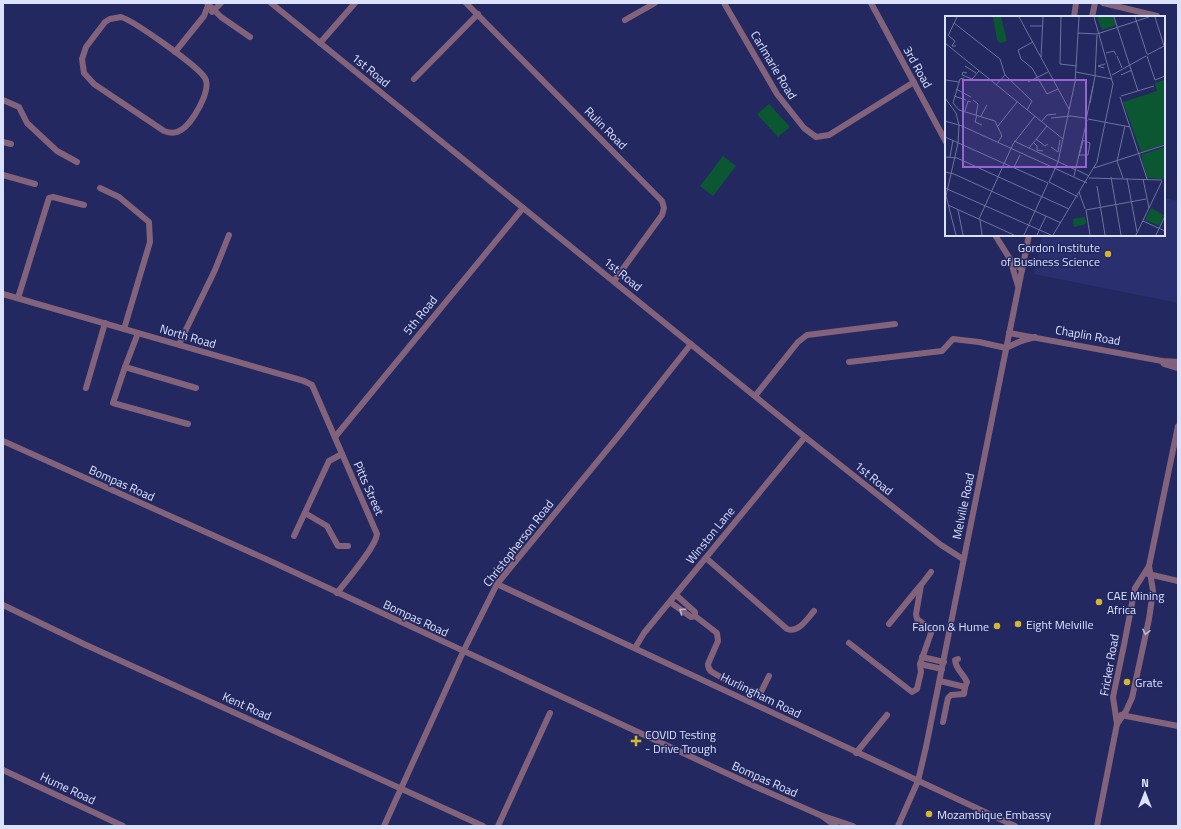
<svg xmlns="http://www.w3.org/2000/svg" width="1181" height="829" font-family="'Titillium Web',sans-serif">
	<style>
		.built { fill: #2a2f6f }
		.green { fill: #0b5732 }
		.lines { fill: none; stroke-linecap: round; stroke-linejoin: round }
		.minor { stroke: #83637b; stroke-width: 6 }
		.oneway { stroke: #bcb6d0 }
		.poi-dot { fill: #d4b635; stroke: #232860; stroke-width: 1.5 }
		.labels { text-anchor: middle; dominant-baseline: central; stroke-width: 3; stroke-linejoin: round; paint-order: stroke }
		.street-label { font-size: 12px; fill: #dbe2fe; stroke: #232860 }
		.poi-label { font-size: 12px; fill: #dbe2fe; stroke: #232860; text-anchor: start }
		.inset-road { fill: none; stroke: #6d729f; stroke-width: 1 }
		.view { fill: #9863d2; fill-opacity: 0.15; stroke: #9863d2; stroke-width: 2 }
		.inset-edge { fill: none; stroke: #dbe2fe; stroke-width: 2 }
	</style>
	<rect width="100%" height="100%" fill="#232860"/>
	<polygon class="built" points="1164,198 1178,201 1178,303 1034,274 1042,235 1164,235"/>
	<g class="green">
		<polygon points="769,104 790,127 778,137 757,114"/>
		<polygon points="723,156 736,166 713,196 700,186"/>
	</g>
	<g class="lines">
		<g class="minor">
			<polyline points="207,3 221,17 250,37"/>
			<polyline points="271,3 805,437 941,545 963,559"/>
			<polyline points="466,3 662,201 664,208 662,215 614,281"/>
			<polyline points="724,3 777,94 804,128 816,137 829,135 914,82"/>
			<polyline points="871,3 946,142"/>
			<polyline points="1103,3 1157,16"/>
			<polyline points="212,12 221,3"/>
			<path d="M121 17C134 21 198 66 205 78 212 90 192 124 181 130 175 134 170 133 164 131L94 84 84 73 82 59 86 47 105 22 110 19Z"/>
			<polyline points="1074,17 1076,3"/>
			<polyline points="1092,17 1095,3"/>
			<polyline points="625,20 655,3"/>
			<polyline points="320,43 355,3"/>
			<polyline points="175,52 204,16 209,3"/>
			<polyline points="414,79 478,14"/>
			<polyline points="3,100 19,107 27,123 57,151 77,162"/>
			<polyline points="3,142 11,144"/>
			<polyline points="3,175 35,184"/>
			<polyline points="100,188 119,197 149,222 150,242 124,329"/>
			<polyline points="995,235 1010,259 1022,270"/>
			<polyline points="1010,259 1018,286"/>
			<path d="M3 294 304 381 312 385 377 534C376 547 346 581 337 593"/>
			<polyline points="18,298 49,198 53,197 84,205"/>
			<polyline points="138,333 125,367 113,403 188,424"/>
			<polyline points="1009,333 1162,361 1178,362"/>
			<polyline points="179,344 215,270 229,235"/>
			<polyline points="1162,361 1164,364 1177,368"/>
			<polyline points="849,362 942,351 953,339 979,342 1006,348 1021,341 1035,337"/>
			<polyline points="125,367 196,388"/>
			<polyline points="86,388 105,323"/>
			<polyline points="755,396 798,342 807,335 895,324"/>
			<polyline points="335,437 523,208"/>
			<polyline points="3,441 268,560 754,786 820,815 853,826"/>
			<polyline points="305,513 327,526 338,546 348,546"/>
			<polyline points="294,536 329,461 342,454"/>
			<path d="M706 558 787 629C799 633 807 619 814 611"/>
			<polyline points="1148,574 1178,581"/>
			<polyline points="497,584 1015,826"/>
			<polyline points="676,595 695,612 695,616"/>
			<path d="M670 602 691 617 695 616 717 633 718 641 708 664C708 667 709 670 712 672 720 677 753 694 761 692L769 676"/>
			<polyline points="3,605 86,645 483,826"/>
			<polyline points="889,624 920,586"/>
			<polyline points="849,643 912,692 917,689 921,672 920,664 931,633 930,629 917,619 916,614 921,585 931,572"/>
			<polyline points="635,648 644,633 805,437"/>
			<polyline points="922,657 944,662"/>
			<path d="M958 659 955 660C956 670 963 673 967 682L965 687"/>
			<polyline points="920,664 942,669"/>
			<polyline points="940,681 965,687 964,694 951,695 948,698 943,722"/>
			<polyline points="1121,715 1178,726"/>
			<polyline points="1117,724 1126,711 1132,698 1149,619 1153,591 1149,566"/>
			<polyline points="856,753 887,715"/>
			<polyline points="3,770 123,826"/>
			<polyline points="822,816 836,826"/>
			<polyline points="384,826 463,652 497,584 620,434 691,344"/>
			<polyline points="498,826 550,713"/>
			<polyline points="898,826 918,781 926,747 1029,235"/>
			<polyline points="1097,826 1117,724 1113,697 1124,645 1135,588 1149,566 1178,426"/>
		</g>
	</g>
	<defs><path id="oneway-chevron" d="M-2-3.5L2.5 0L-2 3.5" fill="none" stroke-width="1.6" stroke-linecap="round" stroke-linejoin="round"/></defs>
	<g class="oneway">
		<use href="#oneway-chevron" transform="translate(682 611) rotate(-145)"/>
		<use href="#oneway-chevron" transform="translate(1146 632) rotate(102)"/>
	</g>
	<g class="poi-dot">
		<circle cx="1108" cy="254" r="4"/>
		<circle cx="1099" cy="602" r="4"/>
		<circle cx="1018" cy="624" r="4"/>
		<circle cx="997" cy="626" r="4"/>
		<circle cx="1127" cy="682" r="4"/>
		<path d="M634 735h4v4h4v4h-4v4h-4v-4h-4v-4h4z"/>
		<circle cx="929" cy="814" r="4"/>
	</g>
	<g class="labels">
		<g class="street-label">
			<text transform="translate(774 65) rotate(59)">Carlmarie Road</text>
			<text transform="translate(918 67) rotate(61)">3rd Road</text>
			<text transform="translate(371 70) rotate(39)">1st Road</text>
			<text transform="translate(606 128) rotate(45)">Rulin Road</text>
			<text transform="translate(623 274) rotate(39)">1st Road</text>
			<text transform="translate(420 315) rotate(-51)">5th Road</text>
			<text transform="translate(1088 335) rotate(10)">Chaplin Road</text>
			<text transform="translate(188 336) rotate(16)">North Road</text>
			<text transform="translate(874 478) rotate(39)">1st Road</text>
			<text transform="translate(122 483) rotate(24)">Bompas Road</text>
			<text transform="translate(369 488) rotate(66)">Pitts Street</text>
			<text transform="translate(963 506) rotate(-78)">Melville Road</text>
			<text transform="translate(710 535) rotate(-51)">Winston Lane</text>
			<text transform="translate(518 543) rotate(-52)">Christopherson Road</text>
			<text transform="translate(416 618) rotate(25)">Bompas Road</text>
			<text transform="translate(1109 665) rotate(-80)">Fricker Road</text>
			<text transform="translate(761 695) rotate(26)">Hurlingham Road</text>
			<text transform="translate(247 706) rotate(24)">Kent Road</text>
			<text transform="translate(765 779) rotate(24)">Bompas Road</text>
			<text transform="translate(68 788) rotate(25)">Hume Road</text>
		</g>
		<g class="poi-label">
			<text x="1100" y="247" text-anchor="end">Gordon Institute<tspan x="1100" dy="14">of Business Science</tspan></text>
			<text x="1107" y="595">CAE Mining<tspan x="1107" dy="14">Africa</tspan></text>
			<text x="1026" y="624">Eight Melville</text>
			<text x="989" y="626" text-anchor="end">Falcon &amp; Hume</text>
			<text x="1135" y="682">Grate</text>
			<text x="645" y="734">COVID Testing<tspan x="645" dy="14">- Drive Trough</tspan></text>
			<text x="937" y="814">Mozambique Embassy</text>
		</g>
	</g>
	<g transform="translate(945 16)">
		<rect width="220" height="220" fill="#232860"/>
		<path d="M48 1H56L62 25 55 27 52 24ZM152 1H168L171 9 157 14ZM220 64V128L196 136 178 86 212 75 210 67ZM220 131 219 163 202 162 196 139ZM206 192 219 199 214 210 200 204ZM140 201 141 208 129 211 128 203Z" fill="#0b5732"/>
		<path class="inset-road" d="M74 1 124 93M116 1 115 48 132 50M169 1 193 75M190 1 202 38M210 1 220 33M9 7 55 43 60 59 87 85 82 94M85 10H98M133 17 152 18 204 1M3 20 12 1M4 20 10 25 7 30H11M88 26 73 34 76 43 87 52 102 78 113 73M0 27 118 123M161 37 169 35 171 39M202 39 219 30M172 40 177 52M202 40 210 64 220 60M96 41 98 1M20 50 31 57M159 52 153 50 160 48M131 56 167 63M22 57 18 56 17 59 27 63 34 55M167 59 201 40M176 59 187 54M1 64 14 66M83 66 103 56M130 66 113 146 104 166 133 181M130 67 134 1M51 69 60 59M11 73 26 81M9 80 21 84M176 80 209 70M175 81 202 163M0 82 11 97 14 109 13 127 1 180 11 219M28 84 33 88 31 99M8 87 14 94 50 105 57 120 53 126M8 87 15 63 19 62M145 87 150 60 152 19M20 95 23 85 26 86M32 99 30 106 37 109M36 100 42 89M126 100 140 102M106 102 126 100M143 103 185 111M141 104 148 70M0 105 17 110 142 167M96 106 102 99 111 98M53 110 72 86M0 121 103 167 79 219M91 123 100 130 103 128M69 125 131 154M88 126 92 130V134L98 135M106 131 113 136 115 124M84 132 102 110M134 139H143L145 127 137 124M134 140 138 125M0 141 12 142 124 193M5 141 8 124M69 151 75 139M149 152 220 129M132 154 144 160M0 156 9 158 116 207M129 160 142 104M166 161 176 219M144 162 217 164M178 162 172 145 180 110M182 162 192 216M198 163 204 192M152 170 160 219M0 172 106 219M134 176 140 193M3 189 69 219M13 194 18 219M34 203 68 128 90 100M35 204 37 219M198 205 220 215M92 219 101 200M108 219 152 146 168 68 149 1M145 219 141 194 201 183M191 219 217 165M211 219 220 200"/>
		<path class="view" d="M18 64H141V151H18Z"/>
		<rect width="220" height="220" class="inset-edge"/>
	</g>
	<rect width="1181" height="829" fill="none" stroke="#dbe2fe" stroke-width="8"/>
	<g transform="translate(1145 793)" stroke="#232860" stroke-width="3" paint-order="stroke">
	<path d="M0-3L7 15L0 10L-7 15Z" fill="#dbe2fe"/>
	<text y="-6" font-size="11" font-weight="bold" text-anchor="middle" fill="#dbe2fe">N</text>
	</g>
</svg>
